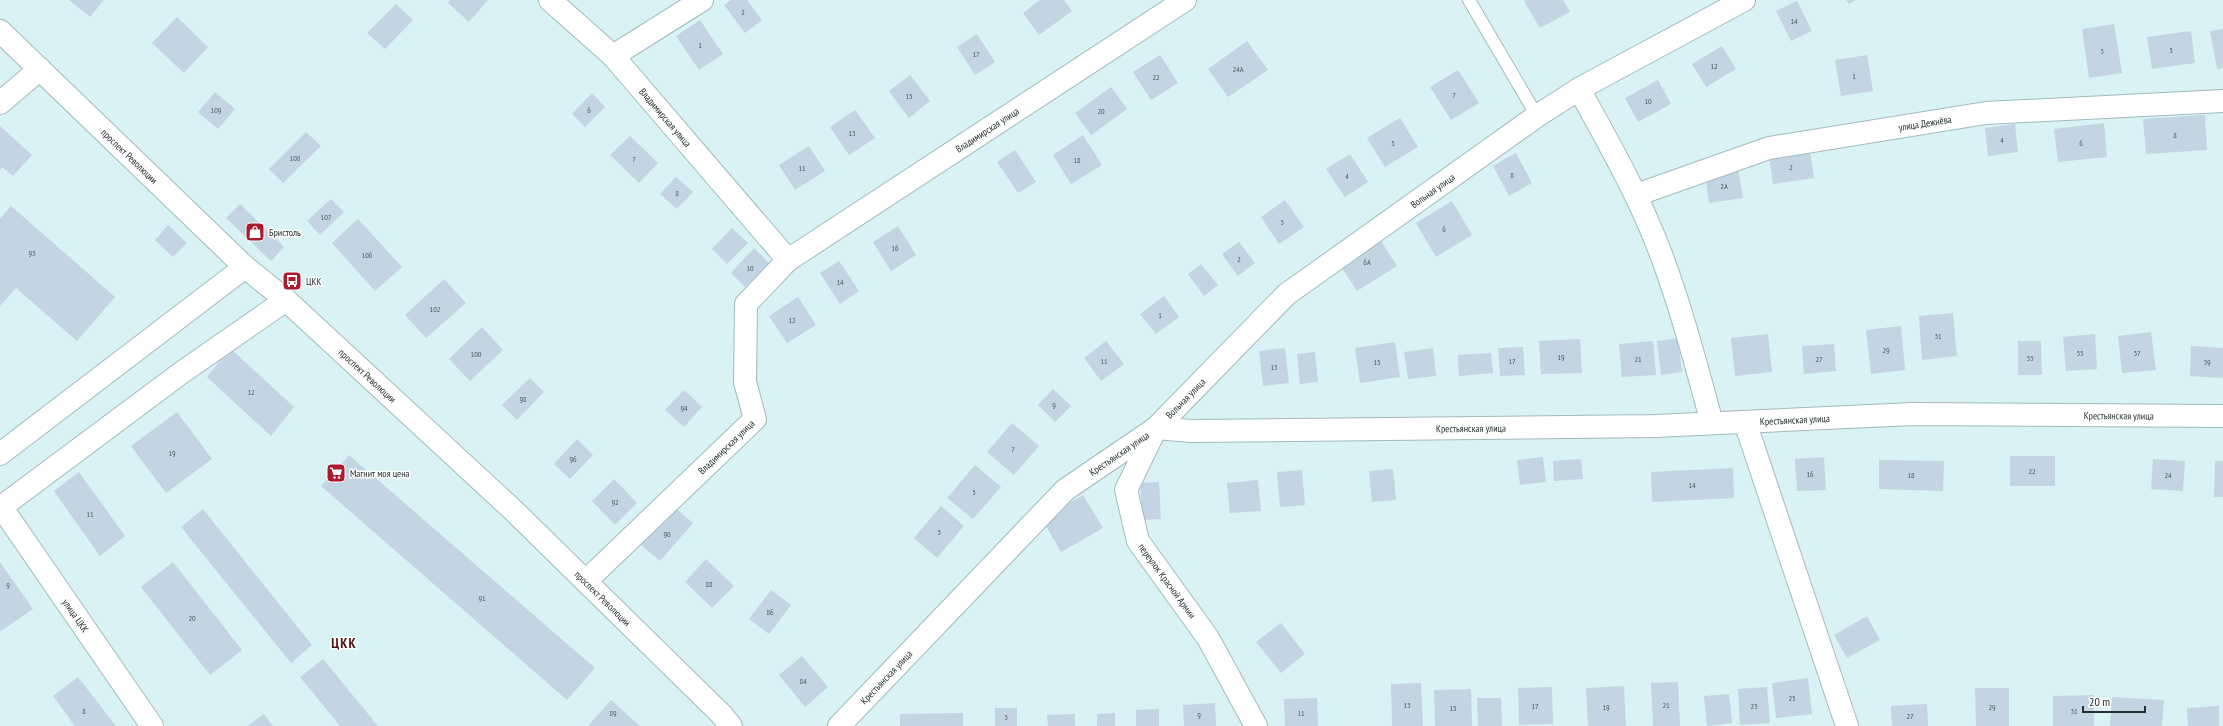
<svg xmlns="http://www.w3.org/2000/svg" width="2223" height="726" font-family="'PT Sans Narrow',sans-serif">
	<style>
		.building { fill: #c3d4e2 }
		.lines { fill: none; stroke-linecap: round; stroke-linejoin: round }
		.service-casing { stroke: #a2babe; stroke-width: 14 }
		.minor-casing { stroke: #a2babe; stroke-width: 24 }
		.tertiary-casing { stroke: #a2babe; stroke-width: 24 }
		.service { stroke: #fff; stroke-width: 12 }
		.minor { stroke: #fff; stroke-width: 22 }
		.tertiary { stroke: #fff; stroke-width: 22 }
		.labels { text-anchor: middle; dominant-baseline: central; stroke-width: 3; stroke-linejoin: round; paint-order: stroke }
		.number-label { font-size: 8px; fill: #4c585c }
		.street-label { font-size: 10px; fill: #252f30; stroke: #fff }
		.poi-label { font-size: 10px; fill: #252f30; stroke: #fff; text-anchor: start }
		.district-label { font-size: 14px; font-weight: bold; letter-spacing: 1px; fill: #571217; stroke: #fff }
	</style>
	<rect width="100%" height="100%" fill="#d8f2f6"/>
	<g class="building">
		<polygon points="69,0 104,0 90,17"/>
		<polygon points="450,0 488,0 469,22 448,3"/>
		<polygon points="731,0 747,0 762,20 745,33 724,5"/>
		<polygon points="1040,0 1064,0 1072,11 1039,35 1023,13"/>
		<polygon points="1526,0 1563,0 1570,12 1540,28 1524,1"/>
		<polygon points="1846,0 1856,0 1849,4"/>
		<polygon points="1797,1 1812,31 1791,41 1776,11"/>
		<polygon points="396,4 413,20 385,49 367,33"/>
		<polygon points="177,17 208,47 184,73 152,43"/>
		<polygon points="700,20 723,54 699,70 676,36"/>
		<polygon points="2114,24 2122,73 2089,78 2082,29"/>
		<polygon points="2223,29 2223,68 2217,69 2210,31"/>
		<polygon points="2191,31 2195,63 2152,69 2147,37"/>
		<polygon points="977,34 995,62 975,75 957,47"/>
		<polygon points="1247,41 1268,70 1228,97 1208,69"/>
		<polygon points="1722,46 1736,69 1706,87 1692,64"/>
		<polygon points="1160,55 1178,83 1151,100 1133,72"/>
		<polygon points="1867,55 1873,91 1841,96 1835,60"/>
		<polygon points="1458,70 1479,103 1451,120 1430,87"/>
		<polygon points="910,75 930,101 909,118 889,91"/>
		<polygon points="1658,80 1671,104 1638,122 1625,98"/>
		<polygon points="1111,87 1127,109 1091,135 1075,113"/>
		<polygon points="215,92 235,109 218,129 198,112"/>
		<polygon points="592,93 605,107 585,127 572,114"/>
		<polygon points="855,110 875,138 849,155 830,127"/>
		<polygon points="2205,115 2207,150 2146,154 2143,119"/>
		<polygon points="1400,118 1418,147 1385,167 1367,138"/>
		<polygon points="2104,123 2107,157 2058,162 2054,129"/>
		<polygon points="2015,124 2018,152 1988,156 1985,128"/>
		<polygon points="0,126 32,155 13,176 2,167 0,170"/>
		<polygon points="306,132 321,146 283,183 269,169"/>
		<polygon points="1083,135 1102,165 1071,184 1053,155"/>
		<polygon points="630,136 658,163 639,183 610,155"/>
		<polygon points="809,146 825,171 795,190 779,165"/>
		<polygon points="1015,150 1036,182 1018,193 997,162"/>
		<polygon points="1810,150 1814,178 1773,184 1769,155"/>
		<polygon points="1516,153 1532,183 1509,196 1493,166"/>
		<polygon points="1350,154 1368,182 1345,197 1326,169"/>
		<polygon points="1738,169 1743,198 1709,203 1705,173"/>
		<polygon points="676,177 693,192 677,209 660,194"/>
		<polygon points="331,199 344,212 320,235 307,221"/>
		<polygon points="1285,200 1304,227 1279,244 1261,217"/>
		<polygon points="1452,201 1472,235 1436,257 1416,223"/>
		<polygon points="240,204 284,247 271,261 226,218"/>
		<polygon points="11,206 115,297 77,341 16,288 0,306 0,219"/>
		<polygon points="358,219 402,267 375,291 332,243"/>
		<polygon points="168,225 187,243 173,257 155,240"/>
		<polygon points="898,226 916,255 891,271 873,242"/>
		<polygon points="732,228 748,243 727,264 712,249"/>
		<polygon points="1376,233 1397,266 1357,291 1336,259"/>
		<polygon points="1239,242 1255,263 1238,276 1222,254"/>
		<polygon points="754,248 769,263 745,287 731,273"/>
		<polygon points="839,261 859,291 840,304 820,273"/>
		<polygon points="1201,264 1218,285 1204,296 1188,274"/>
		<polygon points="444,279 466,303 426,338 405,315"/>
		<polygon points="1164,296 1179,317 1156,334 1140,314"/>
		<polygon points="798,297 816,325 787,343 769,316"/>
		<polygon points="1953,313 1957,356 1922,360 1919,316"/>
		<polygon points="1901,326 1905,370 1871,374 1866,330"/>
		<polygon points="482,327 503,350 470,381 449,359"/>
		<polygon points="2151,332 2156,370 2122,373 2118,336"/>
		<polygon points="1768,334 1772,372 1735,376 1731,338"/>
		<polygon points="2095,334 2097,369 2066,371 2063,337"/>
		<polygon points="1678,338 1682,372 1661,375 1657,341"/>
		<polygon points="1580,339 1582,373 1541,374 1539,341"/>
		<polygon points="1106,341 1124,364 1101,381 1084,358"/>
		<polygon points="1653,341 1656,375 1622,377 1619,344"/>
		<polygon points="2018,341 2041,341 2042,375 2018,375"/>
		<polygon points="1395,342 1400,377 1360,383 1355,348"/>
		<polygon points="1834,344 1836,371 1804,374 1802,346"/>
		<polygon points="2191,346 2223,348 2223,378 2190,376"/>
		<polygon points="1523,347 1525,375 1500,376 1498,348"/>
		<polygon points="230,348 294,407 271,436 207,377"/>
		<polygon points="1285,348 1289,383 1263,386 1259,351"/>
		<polygon points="1433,348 1436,376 1408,379 1404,352"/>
		<polygon points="1315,352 1318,382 1300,384 1297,354"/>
		<polygon points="1491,353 1493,373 1459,376 1458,355"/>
		<polygon points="530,378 544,392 517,420 502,405"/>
		<polygon points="1053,389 1071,406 1055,422 1038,405"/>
		<polygon points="684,390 702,407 684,427 665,410"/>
		<polygon points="177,412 212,459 166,493 131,446"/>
		<polygon points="1012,423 1039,446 1014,475 987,452"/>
		<polygon points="577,439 593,455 570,479 554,464"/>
		<polygon points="349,455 595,668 567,700 321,486"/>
		<rect x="2010" y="456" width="45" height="30"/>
		<polygon points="1543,457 1546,482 1520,485 1517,460"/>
		<polygon points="1824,457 1826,490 1797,491 1795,459"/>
		<polygon points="1581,459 1583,479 1554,481 1553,461"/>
		<polygon points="2153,459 2185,461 2183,491 2151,489"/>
		<polygon points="1879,460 1944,461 1943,491 1879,489"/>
		<polygon points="2215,461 2223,461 2223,497 2214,497"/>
		<polygon points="975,465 1001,487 973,519 947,498"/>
		<polygon points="1733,468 1734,498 1652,502 1651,472"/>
		<polygon points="1393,469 1396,500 1372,502 1369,471"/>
		<polygon points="1302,470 1305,505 1280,507 1277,472"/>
		<polygon points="79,472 125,536 100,556 54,491"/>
		<polygon points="614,479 637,503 615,525 592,501"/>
		<polygon points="1258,480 1261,511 1230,513 1227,483"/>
		<polygon points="1159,482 1161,519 1142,520 1140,483"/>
		<polygon points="1083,495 1103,528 1061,552 1042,519"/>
		<polygon points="673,506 693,523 660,561 640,544"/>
		<polygon points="941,506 964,526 937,558 914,538"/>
		<polygon points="203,509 312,645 291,663 181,527"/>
		<polygon points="706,559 734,586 712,608 685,582"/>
		<polygon points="0,562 33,609 1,631 0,630"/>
		<polygon points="173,562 242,650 210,675 141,587"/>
		<polygon points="771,590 791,605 769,634 749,619"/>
		<polygon points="1867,616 1880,640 1847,658 1834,635"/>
		<polygon points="1281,623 1305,654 1281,673 1256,642"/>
		<polygon points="802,656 828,687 805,707 779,675"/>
		<polygon points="323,659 378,726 340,726 300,677"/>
		<polygon points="78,677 116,726 75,726 53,696"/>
		<polygon points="1808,678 1812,714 1776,718 1772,683"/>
		<polygon points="1678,682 1680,726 1653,726 1651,683"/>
		<polygon points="1421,683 1423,726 1392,726 1391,684"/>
		<polygon points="1624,686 1626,726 1588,726 1586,688"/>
		<polygon points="1552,687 1553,724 1519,725 1518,688"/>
		<polygon points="1767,687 1770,723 1740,725 1738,689"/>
		<polygon points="1975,688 2009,688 2009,726 1976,726"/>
		<polygon points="1471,689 1472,726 1435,726 1434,690"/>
		<polygon points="1729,694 1732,723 1707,726 1704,696"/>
		<polygon points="2094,695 2094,726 2053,726 2053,696"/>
		<polygon points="2112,697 2164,700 2162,726 2110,726"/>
		<polygon points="1317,698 1318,726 1285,726 1284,699"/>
		<polygon points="1477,698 1501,698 1502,726 1478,726"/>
		<polygon points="611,700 640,726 588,726"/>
		<polygon points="1215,703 1216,726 1184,726 1183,705"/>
		<polygon points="1927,704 1928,726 1892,726 1891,706"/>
		<polygon points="2219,706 2219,726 2188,726 2187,708"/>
		<rect x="995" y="708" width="22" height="18"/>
		<polygon points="1159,709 1159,726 1136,726 1136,710"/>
		<polygon points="963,713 963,726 900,726 900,714"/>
		<polygon points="1115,713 1115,726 1097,726 1097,714"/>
		<polygon points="264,714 273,726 247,726"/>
		<polygon points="1075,714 1075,726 1048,726 1047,715"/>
	</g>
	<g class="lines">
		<g class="service-casing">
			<polyline id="service" points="1469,0 1537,116"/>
		</g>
		<g class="minor-casing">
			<g id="minor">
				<path id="s1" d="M550 0 613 56 788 260 1185 0"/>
				<polyline points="613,56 702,0"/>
				<path d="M1579 89C1608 142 1638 194 1659 249 1681 306 1696 365 1712 423"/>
				<polyline points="0,103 40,69"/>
				<path id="s2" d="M1636 195 1769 148 1986 113 2223 101"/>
				<polyline points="1745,422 1847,726"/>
				<polyline points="0,454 245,267"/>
				<path id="s3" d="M0 505 152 726"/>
				<polyline points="0,508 181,373 286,300"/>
				<path id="s4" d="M586 581 755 419 745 382 746 304 788 260"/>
				<path id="s5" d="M839 726 1065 490 1156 428 1191 431 1655 426 1913 414 2223 416"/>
				<path id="s6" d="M1256 726 1208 638 1138 541 1126 490 1156 428 1287 294 1537 116 1579 89 1744 0"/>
			</g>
		</g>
		<g class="tertiary-casing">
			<g id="tertiary">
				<path id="s7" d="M0 31 245 267 286 300 513 510 721 714 731 726"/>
			</g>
		</g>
		<use href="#service" class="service"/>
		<use href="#minor" class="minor"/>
		<use href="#tertiary" class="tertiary"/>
	</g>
	<defs>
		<g id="shop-square" transform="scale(1)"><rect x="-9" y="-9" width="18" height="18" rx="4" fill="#ad192c" stroke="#fff"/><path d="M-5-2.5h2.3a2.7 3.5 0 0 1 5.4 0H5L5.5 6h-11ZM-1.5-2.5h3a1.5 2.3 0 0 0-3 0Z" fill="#fff"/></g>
		<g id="bus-square" transform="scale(1)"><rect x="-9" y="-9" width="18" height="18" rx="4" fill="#ad192c" stroke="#fff"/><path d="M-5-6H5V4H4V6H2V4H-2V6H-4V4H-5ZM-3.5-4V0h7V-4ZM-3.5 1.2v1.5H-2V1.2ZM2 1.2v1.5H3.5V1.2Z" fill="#fff"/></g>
		<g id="supermarket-square" transform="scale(1)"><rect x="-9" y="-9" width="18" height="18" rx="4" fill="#ad192c" stroke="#fff"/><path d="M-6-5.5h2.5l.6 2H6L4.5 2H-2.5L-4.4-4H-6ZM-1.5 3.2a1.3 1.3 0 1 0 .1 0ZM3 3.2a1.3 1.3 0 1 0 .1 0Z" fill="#fff"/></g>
	</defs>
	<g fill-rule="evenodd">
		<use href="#shop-square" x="255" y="232"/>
		<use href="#bus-square" x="292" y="281"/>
		<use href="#supermarket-square" x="336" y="473"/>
	</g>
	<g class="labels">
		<g class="number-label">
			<text x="743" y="12">2</text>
			<text x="1794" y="21">14</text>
			<text x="700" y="45">1</text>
			<text x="2171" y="50">5</text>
			<text x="2102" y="51">3</text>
			<text x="976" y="54">17</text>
			<text x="1714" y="66">12</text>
			<text x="1238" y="69">24А</text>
			<text x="1854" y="76">1</text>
			<text x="1156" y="77">22</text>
			<text x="1454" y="95">7</text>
			<text x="909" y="96">15</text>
			<text x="1648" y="101">10</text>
			<text x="216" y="110">109</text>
			<text x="589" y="110">6</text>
			<text x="1101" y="111">20</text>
			<text x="852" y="133">13</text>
			<text x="2175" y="135">8</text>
			<text x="2002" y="140">4</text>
			<text x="1393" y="143">5</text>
			<text x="2081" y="143">6</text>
			<text x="295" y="158">108</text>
			<text x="634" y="159">7</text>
			<text x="1077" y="160">18</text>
			<text x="1791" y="167">2</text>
			<text x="802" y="168">11</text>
			<text x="1512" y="175">8</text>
			<text x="1347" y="176">4</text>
			<text x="1724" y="186">2А</text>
			<text x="677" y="193">8</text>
			<text x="326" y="217">107</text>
			<text x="1282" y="222">3</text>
			<text x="1444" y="229">6</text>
			<text x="895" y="248">16</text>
			<text x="32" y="253">93</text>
			<text x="367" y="255">106</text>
			<text x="1239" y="259">2</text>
			<text x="1367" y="262">6А</text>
			<text x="750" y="268">10</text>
			<text x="840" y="282">14</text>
			<text x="435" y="309">102</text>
			<text x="1160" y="315">1</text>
			<text x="792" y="320">12</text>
			<text x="1938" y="336">31</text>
			<text x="1886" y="350">29</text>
			<text x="2080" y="353">35</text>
			<text x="2137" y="353">37</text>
			<text x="476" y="354">100</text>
			<text x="1561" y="357">19</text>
			<text x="2030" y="358">33</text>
			<text x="1638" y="359">21</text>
			<text x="1819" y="359">27</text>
			<text x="1104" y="361">11</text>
			<text x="1512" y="361">17</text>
			<text x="1377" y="362">15</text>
			<text x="2207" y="362">39</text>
			<text x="1274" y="367">13</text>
			<text x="251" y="392">12</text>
			<text x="523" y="399">98</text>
			<text x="1054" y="405">9</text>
			<text x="684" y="408">94</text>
			<text x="1013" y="449">7</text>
			<text x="172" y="453">19</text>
			<text x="573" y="459">96</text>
			<text x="2032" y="471">22</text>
			<text x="1810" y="474">16</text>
			<text x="1911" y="475">18</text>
			<text x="2168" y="475">24</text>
			<text x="1692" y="485">14</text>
			<text x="974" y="492">5</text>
			<text x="615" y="502">92</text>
			<text x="90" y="514">11</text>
			<text x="939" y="532">3</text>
			<text x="667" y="534">90</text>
			<text x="709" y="584">88</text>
			<text x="8" y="585">9</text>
			<text x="482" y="598">91</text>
			<text x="770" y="612">86</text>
			<text x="192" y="618">20</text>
			<text x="803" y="681">84</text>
			<text x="1792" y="698">25</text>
			<text x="1407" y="705">13</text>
			<text x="1666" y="705">21</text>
			<text x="1535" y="706">17</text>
			<text x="1754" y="706">23</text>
			<text x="1606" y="707">19</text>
			<text x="1992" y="707">29</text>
			<text x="1453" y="708">15</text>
			<text x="84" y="711">8</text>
			<text x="2074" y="711">31</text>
			<text x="613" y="713">89</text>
			<text x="1301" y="713">11</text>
			<text x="1199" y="715">9</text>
			<text x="1910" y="716">27</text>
			<text x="1006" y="717">3</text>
		</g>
		<g class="street-label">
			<text stroke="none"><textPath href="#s1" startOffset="165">Владимирская улица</textPath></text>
			<text stroke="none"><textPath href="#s2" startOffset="299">улица Дежнёва</textPath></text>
			<text stroke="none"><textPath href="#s1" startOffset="591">Владимирская улица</textPath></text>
			<text stroke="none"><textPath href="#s7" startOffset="180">проспект Революции</textPath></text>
			<text stroke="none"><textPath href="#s6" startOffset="707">Вольная улица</textPath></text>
			<text stroke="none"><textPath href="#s7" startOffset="504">проспект Революции</textPath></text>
			<text stroke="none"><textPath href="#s6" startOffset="383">Вольная улица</textPath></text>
			<text stroke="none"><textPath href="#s5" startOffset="1400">Крестьянская улица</textPath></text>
			<text stroke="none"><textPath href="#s5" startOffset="1076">Крестьянская улица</textPath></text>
			<text stroke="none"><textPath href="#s5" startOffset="752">Крестьянская улица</textPath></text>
			<text stroke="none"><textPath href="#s4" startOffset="194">Владимирская улица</textPath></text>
			<text stroke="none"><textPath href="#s5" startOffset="392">Крестьянская улица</textPath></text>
			<text transform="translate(1167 581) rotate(54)">переулок Красной Армии</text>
			<text stroke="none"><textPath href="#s7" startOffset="828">проспект Революции</textPath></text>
			<text stroke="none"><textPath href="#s3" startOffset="134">улица ЦКК</textPath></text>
			<text stroke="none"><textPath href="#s5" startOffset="68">Крестьянская улица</textPath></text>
		</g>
		<g class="poi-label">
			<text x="269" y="232">Бристоль</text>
			<text x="306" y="281">ЦКК</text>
			<text x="350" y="473">Магнит моя цена</text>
		</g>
		<g class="district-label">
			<text x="344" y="643">ЦКК</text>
		</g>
	</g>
	<path d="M2083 706v6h62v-6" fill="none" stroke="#252f30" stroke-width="2"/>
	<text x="2089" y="706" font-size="12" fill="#252f30" stroke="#ffffff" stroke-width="3" paint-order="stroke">20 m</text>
</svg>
